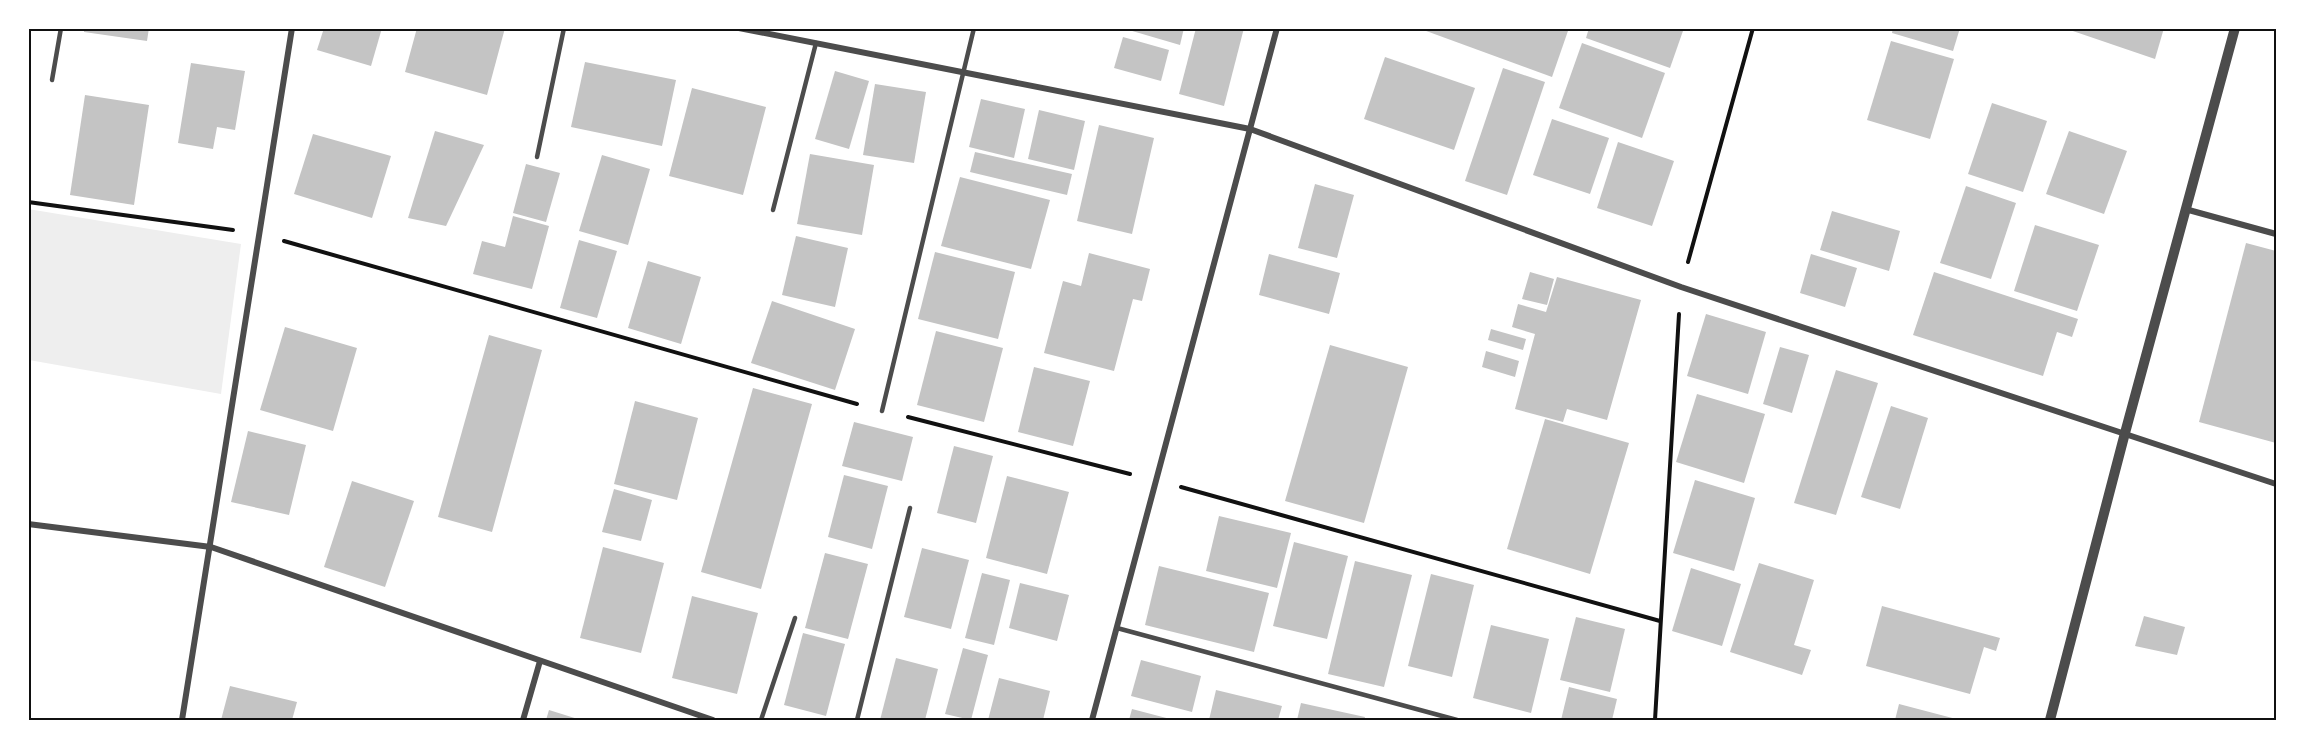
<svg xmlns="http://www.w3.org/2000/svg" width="2305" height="749" font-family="'DM Sans',sans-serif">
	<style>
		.green { fill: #eee }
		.building { fill: #c4c4c4 }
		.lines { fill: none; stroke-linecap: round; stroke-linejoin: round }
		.path { stroke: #111; stroke-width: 4 }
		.service { stroke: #4c4c4c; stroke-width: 4.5 }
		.minor { stroke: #4c4c4c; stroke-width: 6 }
		.tertiary { stroke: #4c4c4c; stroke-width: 10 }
		.neatline { fill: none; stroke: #111; stroke-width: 2 }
	</style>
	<rect width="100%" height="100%" fill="#fff"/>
	<polygon class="green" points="28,209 241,244 221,394 29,360"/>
	<g class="building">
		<polygon points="84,28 149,28 147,41 84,32"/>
		<polygon points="324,28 382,28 371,66 317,50"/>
		<polygon points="417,28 505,28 487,95 405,72"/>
		<polygon points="1122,28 1184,28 1180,45"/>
		<polygon points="1196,28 1244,28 1224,106 1179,94"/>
		<polygon points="1418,28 1569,28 1552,77"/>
		<polygon points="1589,28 1684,28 1670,68 1586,38"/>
		<polygon points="1893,28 1960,28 1953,51 1892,33"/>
		<polygon points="2064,28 2164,28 2155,59"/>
		<polygon points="1123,37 1169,50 1161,81 1114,68"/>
		<polygon points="1891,41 1954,59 1930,139 1867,120"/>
		<polygon points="1582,43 1665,73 1642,138 1559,108"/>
		<polygon points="1385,57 1475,88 1454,150 1364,119"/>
		<polygon points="585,62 676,80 662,146 571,127"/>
		<polygon points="191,63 245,71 235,130 217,127 213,149 178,143"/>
		<polygon points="1503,68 1545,82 1507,195 1465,181"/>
		<polygon points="835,71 869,81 849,149 815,139"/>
		<polygon points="875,84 926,92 914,163 863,155"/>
		<polygon points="692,88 766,107 743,195 669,176"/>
		<polygon points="85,95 149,105 134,205 70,195"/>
		<polygon points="981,99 1025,109 1014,158 969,147"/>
		<polygon points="1992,103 2047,121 2023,192 1968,174"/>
		<polygon points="1039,110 1085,121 1074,170 1028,159"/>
		<polygon points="1552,119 1609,138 1590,194 1533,175"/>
		<polygon points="1099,125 1154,138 1132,234 1077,221"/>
		<polygon points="435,131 484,145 446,226 408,218"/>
		<polygon points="2069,131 2127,151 2104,214 2046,194"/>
		<polygon points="313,134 391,156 372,218 294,194"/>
		<polygon points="1618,142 1674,161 1652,226 1597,208"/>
		<polygon points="975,152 1072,174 1067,195 970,172"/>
		<polygon points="810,154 874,165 862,235 797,224"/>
		<polygon points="602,155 650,169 628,245 579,231"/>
		<polygon points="526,164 560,173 546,222 513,213"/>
		<polygon points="960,177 1050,200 1031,269 941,246"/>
		<polygon points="1315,184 1354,195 1337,258 1298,248"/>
		<polygon points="1966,186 2016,203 1991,279 1940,263"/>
		<polygon points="1832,211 1900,231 1889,271 1820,250"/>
		<polygon points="513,216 549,226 532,289 473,274 482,241 505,247"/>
		<polygon points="2035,225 2099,245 2077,311 2014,291"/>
		<polygon points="796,236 848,248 835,307 782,295"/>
		<polygon points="579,240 617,251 597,318 560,308"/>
		<polygon points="2246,243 2276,251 2276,443 2199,422"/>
		<polygon points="935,252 1015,272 998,339 918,319"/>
		<polygon points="1089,253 1150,269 1142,301 1133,299 1114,371 1044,353 1063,281 1081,286"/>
		<polygon points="1269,254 1340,273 1329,314 1259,295"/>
		<polygon points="1811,254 1857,268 1845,307 1800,293"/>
		<polygon points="648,261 701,277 681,344 628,328"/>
		<polygon points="1530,272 1554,279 1547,305 1522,299"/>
		<polygon points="1934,272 2078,319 2072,337 2057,332 2043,376 1913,335"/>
		<polygon points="1557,277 1641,300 1607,420 1567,409 1563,422 1515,409 1535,334 1512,327 1518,304 1546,312"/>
		<polygon points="772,301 855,329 835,390 751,363"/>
		<polygon points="1706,314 1766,332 1748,394 1687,376"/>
		<polygon points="285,327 357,348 333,431 260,410"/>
		<polygon points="1491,329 1526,339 1523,350 1488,340"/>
		<polygon points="936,331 1003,348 984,422 917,405"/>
		<polygon points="489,335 542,350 492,532 438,517"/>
		<polygon points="1330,345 1408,367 1364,523 1285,501"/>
		<polygon points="1780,347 1809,355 1792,413 1763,404"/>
		<polygon points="1486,351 1519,361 1515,377 1482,367"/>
		<polygon points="1034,367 1090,381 1073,446 1018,432"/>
		<polygon points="1836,370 1878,383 1836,515 1794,503"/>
		<polygon points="753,388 812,404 761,589 701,572"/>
		<polygon points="1697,394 1765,414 1744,483 1676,462"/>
		<polygon points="635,401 698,418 677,500 614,484"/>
		<polygon points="1891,406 1928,418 1900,509 1861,497"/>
		<polygon points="1545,419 1629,443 1590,574 1507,549"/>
		<polygon points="854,422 913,437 902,481 842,466"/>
		<polygon points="248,431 306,445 289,515 231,502"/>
		<polygon points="954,446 993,456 976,523 937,513"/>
		<polygon points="844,475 888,486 872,549 828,537"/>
		<polygon points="1007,476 1069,492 1047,574 986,558"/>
		<polygon points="1695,480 1755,498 1734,571 1673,553"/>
		<polygon points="352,481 414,501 385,587 324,567"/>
		<polygon points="614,489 652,500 641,541 602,532"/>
		<polygon points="1219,516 1291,533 1277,588 1206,571"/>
		<polygon points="1294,542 1348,556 1327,639 1273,626"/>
		<polygon points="603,547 664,563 641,653 580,638"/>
		<polygon points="922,548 969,560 951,629 904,617"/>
		<polygon points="825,553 868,564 848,639 805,628"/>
		<polygon points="1355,561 1412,575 1384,687 1328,674"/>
		<polygon points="1759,563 1814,580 1794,645 1811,650 1802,675 1730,652"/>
		<polygon points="1159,566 1269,593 1254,652 1145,625"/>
		<polygon points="1691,568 1741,584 1722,646 1672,631"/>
		<polygon points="982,573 1010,580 994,645 965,638"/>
		<polygon points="1431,574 1474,585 1452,677 1408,666"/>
		<polygon points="1020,583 1069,595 1057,641 1009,628"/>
		<polygon points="692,596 758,613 737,694 672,678"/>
		<polygon points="1882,606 2000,638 1996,651 1984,647 1970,694 1866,666"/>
		<polygon points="2144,616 2185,627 2177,655 2135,646"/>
		<polygon points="1576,617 1625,629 1610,692 1560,680"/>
		<polygon points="1491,625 1549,639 1531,713 1473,698"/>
		<polygon points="803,633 845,644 826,716 784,705"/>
		<polygon points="963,648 988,655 971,720 945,714"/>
		<polygon points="896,658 938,669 925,720 880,720"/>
		<polygon points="1141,660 1201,676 1192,712 1131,696"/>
		<polygon points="999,678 1050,691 1043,720 988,720"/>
		<polygon points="230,686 297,702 292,720 221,720"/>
		<polygon points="1569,687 1617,699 1612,720 1561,720"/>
		<polygon points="1216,690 1282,706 1278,720 1209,720"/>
		<polygon points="1301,703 1365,717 1364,720 1297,720"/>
		<polygon points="1899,704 1960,720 1895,720"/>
		<polygon points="1132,709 1174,720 1129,720"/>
		<polygon points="549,710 581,720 546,720"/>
	</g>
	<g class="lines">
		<g class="path">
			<polyline points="28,202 233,230"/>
			<polyline points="284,241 857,404"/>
			<polyline points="1688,262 1753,28"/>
			<polyline points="908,417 1130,474"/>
			<polyline points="1181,487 1660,621"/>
			<polyline points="1655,720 1679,314"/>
		</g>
		<g class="service">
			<polyline points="52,80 61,28"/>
			<polyline points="537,157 564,28"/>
			<polyline points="773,210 816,43"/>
			<polyline points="882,411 974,28"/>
			<polyline points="1117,628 1457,720"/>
			<polyline points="761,720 795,618"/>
			<polyline points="857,720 910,508"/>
		</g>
		<g class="minor">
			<polyline points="739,28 1250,129 1681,287 2276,484"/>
			<polyline points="2185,209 2276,234"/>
			<polyline points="28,524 211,547 713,720"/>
			<polyline points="182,720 292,28"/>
			<polyline points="523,720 540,661"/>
			<polyline points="1092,720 1277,28"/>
		</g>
		<polyline class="tertiary" points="2050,720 2125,433 2235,28"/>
	</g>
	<rect width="2305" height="749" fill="none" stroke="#ffffff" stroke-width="60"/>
	<rect x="30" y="30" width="2245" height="689" class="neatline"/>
</svg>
